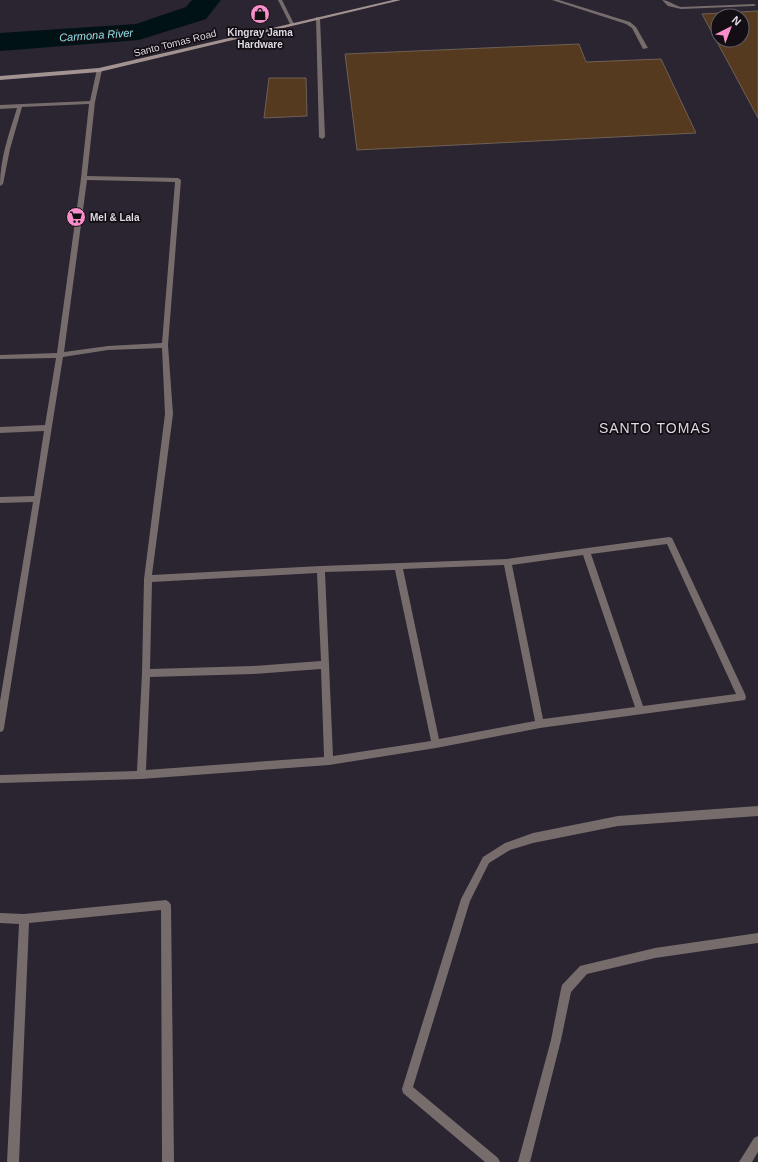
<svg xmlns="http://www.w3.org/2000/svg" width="758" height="1162" font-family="Arial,sans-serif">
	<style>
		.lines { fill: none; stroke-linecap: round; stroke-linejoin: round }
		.river { fill: #001213; fill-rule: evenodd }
		.building { fill: #553a20; stroke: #6e6054; fill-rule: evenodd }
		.lane { fill: #756c6b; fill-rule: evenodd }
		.street { fill: #756c6b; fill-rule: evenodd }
		.secondary { fill: #a29391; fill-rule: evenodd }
		.labels { text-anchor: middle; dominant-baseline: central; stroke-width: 3.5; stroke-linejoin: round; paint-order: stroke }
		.far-poi-label { font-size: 10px; font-weight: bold; fill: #ded9e2; stroke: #120e14 }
		.far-street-label { font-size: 10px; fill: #ded9e2; stroke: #120e14 }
		.far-water-label { font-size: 11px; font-style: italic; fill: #89e2e4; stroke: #120e14 }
		.quarter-label { font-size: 14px; letter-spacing: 1px; fill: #ded9e2; stroke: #120e14 }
	</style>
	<rect width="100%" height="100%" fill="#2b2431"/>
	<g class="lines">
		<polygon class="river" points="192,0 221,0 206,19 139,40 0,51 0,33 136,24 186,7"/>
	</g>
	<g class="building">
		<path d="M758 11V118L702 14ZM718 16H742V40H718Z"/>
		<polygon points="579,44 586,62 661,59 696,133 357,150 345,54"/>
		<polygon points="269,78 306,78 307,116 264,118"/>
	</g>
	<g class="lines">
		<g class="lane">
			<polygon points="552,0 559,0 630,22 636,27 648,48 643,49 632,28 626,24"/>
			<path d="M662 0C668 0 674 5 681 7L754 4 756 5 754 6 681 9 668 6Z"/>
			<polygon points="316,17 320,18 325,137 322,139 319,137"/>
		</g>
		<g class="street">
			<polygon points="278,0 282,0 294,24 294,25 290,24"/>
			<path d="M97 69 102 70 95 102 87 176 178 178 181 180 168 345 173 414 152 575 321 566 507 559 669 537 672 538 673 540 745 694 746 697 745 700 540 728 436 748 329 765 141 779 0 783V775L137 771 142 673 144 579 165 414 162 348 108 350 63 357 4 728 3 731 0 732V701L33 502 0 503V497L34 496 44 431 0 433V427L45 425 56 358 0 359V355L57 353 81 178 89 104 22 107 10 149 3 184 0 186C0 158 9 134 17 108L0 109V105L90 101ZM87 180 175 182 162 343 108 346 64 352ZM667 544 736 694 643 706 591 554ZM583 555 635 707 543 719 512 565ZM504 565 535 721 439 739 403 569ZM395 570 431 741 333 756 325 572ZM317 573 321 661 253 666 150 669 152 582ZM321 669 324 757 146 770 150 677 253 674Z"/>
			<polygon points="758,806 758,816 618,826 533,843 510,850 489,863 470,901 413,1087 498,1158 500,1162 485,1162 403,1093 402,1089 461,899 483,857 505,843 533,833 618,816"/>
			<polygon points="166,900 169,902 171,905 174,1162 162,1162 161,910 29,923 19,1162 7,1162 19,924 0,923 0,913 24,914"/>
			<polygon points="758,933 758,943 655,958 587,974 571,992 561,1040 530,1162 518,1162 551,1040 561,989 562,985 580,966 584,965 655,948"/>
			<polygon points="758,1136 758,1152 752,1162 739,1162 754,1138"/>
		</g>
		<polygon class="secondary" points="393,0 401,0 99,72 0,80 0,76 99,68"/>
	</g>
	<defs>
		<g id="shop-disc" transform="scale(1)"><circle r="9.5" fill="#f98fca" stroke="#120e14"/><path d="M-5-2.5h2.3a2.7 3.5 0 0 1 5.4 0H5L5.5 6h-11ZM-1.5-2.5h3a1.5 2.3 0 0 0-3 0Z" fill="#111"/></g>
		<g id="supermarket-disc" transform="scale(1)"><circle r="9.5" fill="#f98fca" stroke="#120e14"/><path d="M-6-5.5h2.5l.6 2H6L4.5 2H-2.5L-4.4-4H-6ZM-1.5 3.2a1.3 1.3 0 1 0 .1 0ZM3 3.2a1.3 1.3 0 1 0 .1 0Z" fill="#111"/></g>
	</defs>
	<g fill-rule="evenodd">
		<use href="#shop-disc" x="260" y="14"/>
		<use href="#supermarket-disc" x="76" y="217"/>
	</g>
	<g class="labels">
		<g class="far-poi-label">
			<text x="260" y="32">Kingray Jama<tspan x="260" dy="12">Hardware</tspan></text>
			<text x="90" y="217" text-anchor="start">Mel &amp; Lala</text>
		</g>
		<g class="far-street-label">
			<text transform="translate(175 43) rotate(-14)">Santo Tomas Road</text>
		</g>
		<g class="far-water-label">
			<text transform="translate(96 35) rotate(-4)">Carmona River</text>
		</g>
		<g class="quarter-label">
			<text x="655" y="428">SANTO TOMAS</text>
		</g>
	</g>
	<g transform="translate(730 28) rotate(42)"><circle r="19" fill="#120e14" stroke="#645f66"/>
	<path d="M0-3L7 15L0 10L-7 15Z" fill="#f98fca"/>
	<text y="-6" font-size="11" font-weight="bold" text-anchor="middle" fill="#ded9e2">N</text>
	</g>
</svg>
